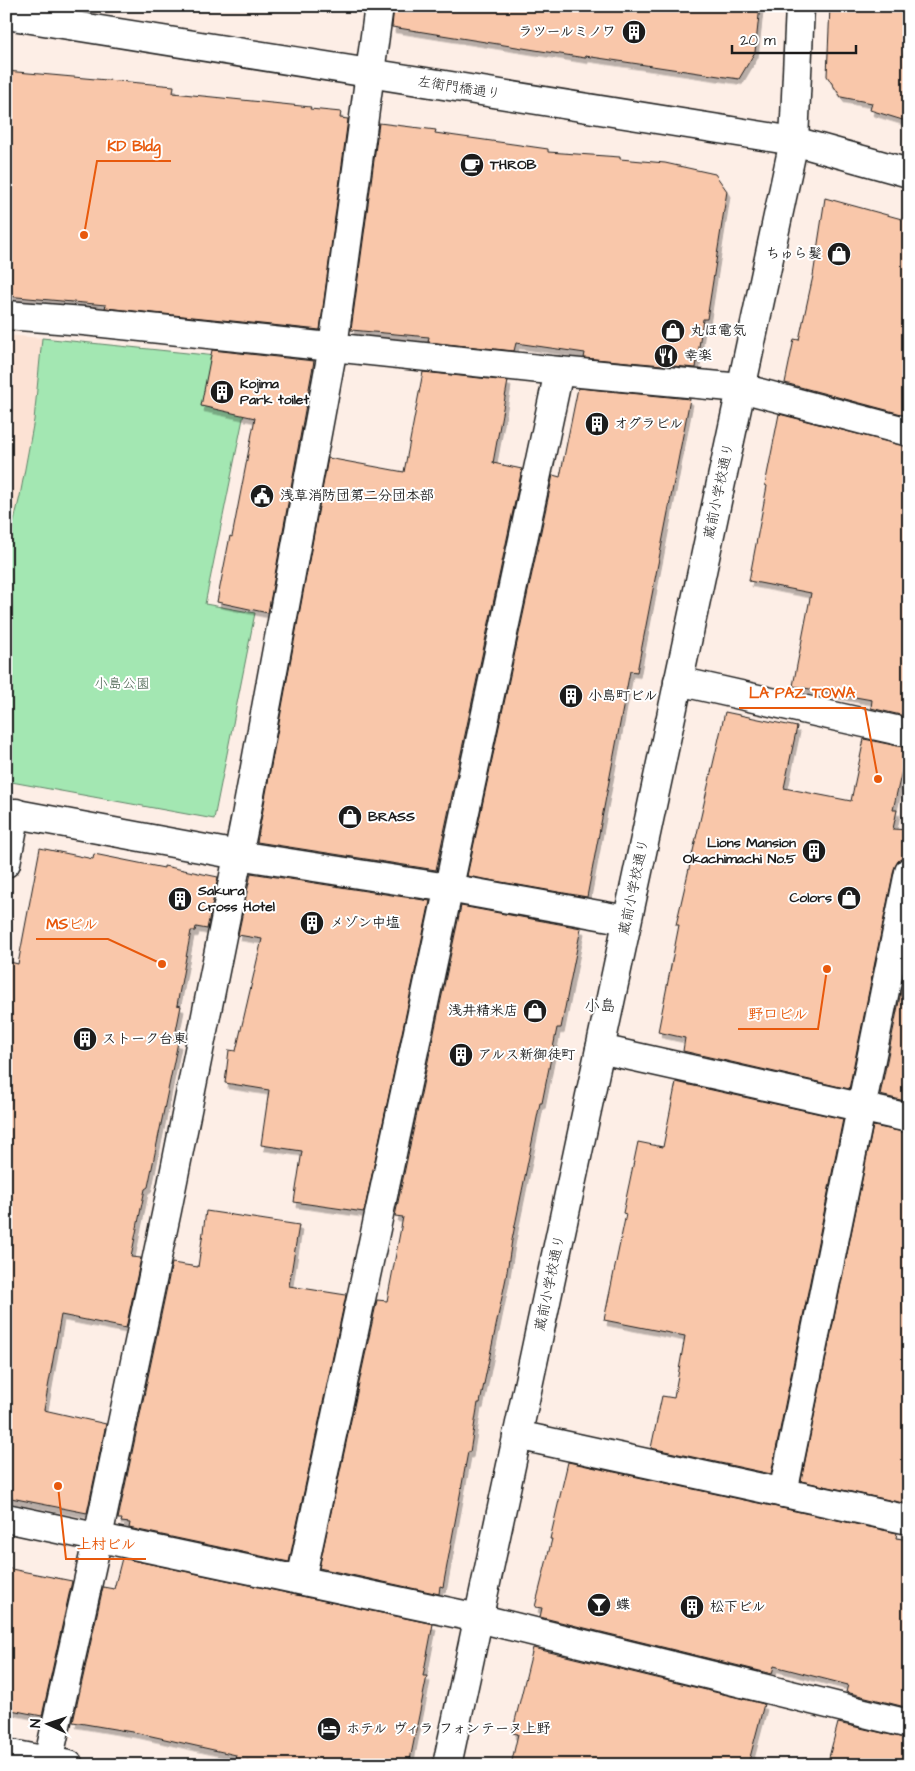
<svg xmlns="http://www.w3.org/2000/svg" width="915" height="1771" font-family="'Architects Daughter','Klee One',sans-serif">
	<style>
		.built { fill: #fce2d4 }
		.green { fill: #a3e7b2; stroke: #608267 }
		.building { fill: #f9c7aa; stroke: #1c1c1c; filter: url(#shadow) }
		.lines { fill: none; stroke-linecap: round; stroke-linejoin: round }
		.street-casing { stroke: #1c1c1c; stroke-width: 31 }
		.secondary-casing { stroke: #1c1c1c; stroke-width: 31 }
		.street { stroke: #fff; stroke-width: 28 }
		.secondary { stroke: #fff; stroke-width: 28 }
		.labels { text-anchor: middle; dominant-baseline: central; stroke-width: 4; stroke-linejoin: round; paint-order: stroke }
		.poi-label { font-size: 14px; font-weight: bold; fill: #1c1c1c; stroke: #fff; text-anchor: start }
		.street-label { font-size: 14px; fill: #1c1c1c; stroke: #fff }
		.park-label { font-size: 14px; fill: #4b6350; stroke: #fff }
		.quarter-label { font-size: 16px; fill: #1c1c1c; stroke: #fff }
		.leader { fill: none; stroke: #e8590c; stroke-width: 2 }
		.callout-dot { fill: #e8590c; stroke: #fff; stroke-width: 2 }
		.callout-label { font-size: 15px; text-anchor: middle; font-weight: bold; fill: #e8590c; stroke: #fff; stroke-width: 4; stroke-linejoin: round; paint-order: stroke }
	</style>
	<defs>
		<filter id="shadow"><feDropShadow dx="3" dy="5.5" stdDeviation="0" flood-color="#0004"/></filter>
	</defs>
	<rect width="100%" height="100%" fill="#fdeee6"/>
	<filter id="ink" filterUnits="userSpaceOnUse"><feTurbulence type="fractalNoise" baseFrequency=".02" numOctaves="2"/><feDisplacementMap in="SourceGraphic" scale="10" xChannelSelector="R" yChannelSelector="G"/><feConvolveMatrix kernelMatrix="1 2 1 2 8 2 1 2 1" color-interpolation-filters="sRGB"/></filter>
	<g filter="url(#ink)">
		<polygon class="built" points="6,335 42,338 34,420 20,496 6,556"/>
		<polygon class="green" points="42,338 255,360 205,604 255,613 214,819 6,781 6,555 20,496 34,420"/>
		<g class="building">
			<polygon points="394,6 760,6 755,52 739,79 585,56 585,58 392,27"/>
			<polygon points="830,6 909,6 909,122 870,110 872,103 841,97 827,76"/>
			<polygon points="6,71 174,86 173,93 311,107 310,109 341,112 340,118 348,119 320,330 105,308 106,305 6,296"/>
			<polygon points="379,123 436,130 435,133 548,149 548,152 620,157 620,159 665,163 715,174 727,191 707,319 703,319 696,368 584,358 585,353 516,343 514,351 428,342 429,337 351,330"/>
			<polygon points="825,198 909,221 909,416 785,383 794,339 799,340 813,276"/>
			<polygon points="212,350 314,361 268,613 217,602 230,536 232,537 255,418 201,406"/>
			<polygon points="423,372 508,381 493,463 522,469 436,870 257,842 328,458 404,472"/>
			<polygon points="578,388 690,399 637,672 630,671 587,897 467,876 553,475 560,477"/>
			<polygon points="779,414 909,447 909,717 871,708 872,700 793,686 811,593 749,581 767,486 765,485"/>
			<polygon points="725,712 797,727 784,788 851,801 864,739 907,748 893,810 897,810 893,829 909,830 909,857 904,857 898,861 894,869 849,1089 683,1051 685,1038 658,1032 679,925 676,925"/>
			<polygon points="40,848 93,859 94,854 164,868 164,866 218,877 207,929 196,927 195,931 191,931 177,1005 181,1006 174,1041 178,1042 148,1187 145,1189 131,1257 141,1258 126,1328 61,1315 44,1410 106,1424 87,1513 6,1497 6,961 18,964"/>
			<polygon points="251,873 430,901 364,1212 294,1202 302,1151 261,1145 269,1090 225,1083 229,1050 236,1051 262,939 238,935"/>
			<polygon points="461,906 581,928 561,1028 557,1028 542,1103 540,1103 512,1240 506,1278 480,1403 478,1403 470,1452 468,1452 443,1587 440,1586 439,1594 319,1568 377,1300 387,1301 403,1217 395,1216"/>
			<polygon points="909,952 909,1102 880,1095"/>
			<polygon points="676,1082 843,1119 771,1474 651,1448 662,1396 674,1398 685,1336 604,1320 626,1214 623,1213 638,1142 663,1147"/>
			<polygon points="873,1126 909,1133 909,1478 903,1503 801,1481"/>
			<polygon points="206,1211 299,1225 289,1286 346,1295 289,1562 129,1528 130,1523 121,1522 122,1519 118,1519 172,1263 198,1267"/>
			<polygon points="568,1462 897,1533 896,1538 909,1540 909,1708 846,1692 848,1685 774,1666 772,1674 540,1617 542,1608 535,1607 552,1539 550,1539"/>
			<polygon points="122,1558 433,1624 423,1676 427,1676 409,1765 264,1765 235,1759 236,1755 138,1733 73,1722 103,1587 114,1589"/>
			<polygon points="6,1568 72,1581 42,1716 6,1709"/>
			<polygon points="533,1648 764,1704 748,1765 511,1765 518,1734 512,1733"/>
			<polygon points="838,1723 909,1739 909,1765 827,1765"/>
		</g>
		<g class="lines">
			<g class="street-casing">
				<g id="street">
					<polyline points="6,315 84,321 559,371 741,388 909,432"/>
					<polyline points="678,681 909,733"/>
					<polyline points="6,812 238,855 448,888 627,920"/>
					<polyline points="6,863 16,813"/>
					<polyline points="600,1049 909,1118"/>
					<polyline points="517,1435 909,1520"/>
					<polyline points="783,1493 909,872"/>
					<polyline points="6,1518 478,1618 909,1724"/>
					<polyline points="301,1580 559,371"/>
					<polyline points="48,1761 98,1537 167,1210 246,816 333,347 379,6"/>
				</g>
			</g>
			<g class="secondary-casing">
				<g id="secondary">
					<polyline points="6,15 794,141 909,173"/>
					<polyline points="6,1753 69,1765"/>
					<polyline points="447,1765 794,141 800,6"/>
				</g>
			</g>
			<use href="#street" class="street"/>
			<use href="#secondary" class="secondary"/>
		</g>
	</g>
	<defs>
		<g id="building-disc" transform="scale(1.25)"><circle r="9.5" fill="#1c1c1c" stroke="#fff"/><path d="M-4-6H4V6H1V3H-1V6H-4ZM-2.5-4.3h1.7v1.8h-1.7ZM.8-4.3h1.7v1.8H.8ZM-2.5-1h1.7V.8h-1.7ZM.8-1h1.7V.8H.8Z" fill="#fff"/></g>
		<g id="cafe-disc" transform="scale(1.25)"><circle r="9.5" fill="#1c1c1c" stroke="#fff"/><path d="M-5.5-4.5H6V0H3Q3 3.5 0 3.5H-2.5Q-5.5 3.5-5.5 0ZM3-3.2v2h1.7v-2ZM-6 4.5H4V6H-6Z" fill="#fff"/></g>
		<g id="shop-disc" transform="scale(1.25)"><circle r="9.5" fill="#1c1c1c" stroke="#fff"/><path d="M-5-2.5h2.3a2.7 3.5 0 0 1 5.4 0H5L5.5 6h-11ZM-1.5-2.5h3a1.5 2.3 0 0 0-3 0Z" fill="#fff"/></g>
		<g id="restaurant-disc" transform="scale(1.25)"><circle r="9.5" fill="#1c1c1c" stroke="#fff"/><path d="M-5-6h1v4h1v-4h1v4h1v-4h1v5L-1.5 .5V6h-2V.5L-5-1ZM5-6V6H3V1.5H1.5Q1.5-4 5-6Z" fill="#fff"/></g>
		<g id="civic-disc" transform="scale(1.25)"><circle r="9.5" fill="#1c1c1c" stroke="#fff"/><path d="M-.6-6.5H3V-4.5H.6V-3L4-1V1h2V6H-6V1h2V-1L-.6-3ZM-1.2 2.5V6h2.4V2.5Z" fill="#fff"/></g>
		<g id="bar-disc" transform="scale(1.25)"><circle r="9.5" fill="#1c1c1c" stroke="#fff"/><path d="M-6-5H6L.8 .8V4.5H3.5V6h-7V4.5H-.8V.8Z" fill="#fff"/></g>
		<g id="hotel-disc" transform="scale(1.25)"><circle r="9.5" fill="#1c1c1c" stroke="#fff"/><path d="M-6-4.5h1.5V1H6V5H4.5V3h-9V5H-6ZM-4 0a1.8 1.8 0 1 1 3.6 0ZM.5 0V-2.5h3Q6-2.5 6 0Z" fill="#fff"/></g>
	</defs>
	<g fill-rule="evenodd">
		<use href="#building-disc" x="634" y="32"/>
		<use href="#cafe-disc" x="472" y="165"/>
		<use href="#shop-disc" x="839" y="254"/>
		<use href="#shop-disc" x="673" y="331"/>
		<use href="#restaurant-disc" x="666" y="356"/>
		<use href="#building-disc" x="222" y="392"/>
		<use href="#building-disc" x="597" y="424"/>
		<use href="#civic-disc" x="262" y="496"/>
		<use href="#building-disc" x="571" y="696"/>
		<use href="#shop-disc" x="350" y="817"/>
		<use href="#building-disc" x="814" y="851"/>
		<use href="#shop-disc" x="849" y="898"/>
		<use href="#building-disc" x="180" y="899"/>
		<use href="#building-disc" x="312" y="923"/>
		<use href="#shop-disc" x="535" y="1011"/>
		<use href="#building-disc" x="85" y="1039"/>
		<use href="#building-disc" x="461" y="1055"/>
		<use href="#bar-disc" x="599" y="1605"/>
		<use href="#building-disc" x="692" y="1607"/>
		<use href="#hotel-disc" x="329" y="1729"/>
	</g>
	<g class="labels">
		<g class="poi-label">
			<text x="616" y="32" text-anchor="end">ラツールミノワ</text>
			<text x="490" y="165">THROB</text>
			<text x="822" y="254" text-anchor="end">ちゅら髪</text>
			<text x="690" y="331">丸ほ電気</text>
			<text x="684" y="356">幸楽</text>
			<text x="240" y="384">Kojima<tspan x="240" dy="16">Park toilet</tspan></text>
			<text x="614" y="424">オグラビル</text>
			<text x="280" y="496">浅草消防団第二分団本部</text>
			<text x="588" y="696">小島町ビル</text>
			<text x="368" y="817">BRASS</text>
			<text x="796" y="843" text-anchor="end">Lions Mansion<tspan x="796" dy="16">Okachimachi No.5</tspan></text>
			<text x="198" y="891">Sakura<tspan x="198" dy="16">Cross Hotel</tspan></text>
			<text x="832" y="898" text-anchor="end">Colors</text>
			<text x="330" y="923">メゾン中塩</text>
			<text x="518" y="1011" text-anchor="end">浅井精米店</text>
			<text x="102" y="1039">ストーク台東</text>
			<text x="478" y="1055">アルス新御徒町</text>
			<text x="616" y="1605">蝶</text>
			<text x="710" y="1607">松下ビル</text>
			<text x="346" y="1729">ホテル ヴィラ フォンテーヌ上野</text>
		</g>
		<g class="street-label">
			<text transform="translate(459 88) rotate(9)">左衛門橋通り</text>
			<text transform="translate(719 491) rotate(-78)">蔵前小学校通り</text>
			<text transform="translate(634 887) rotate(-78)">蔵前小学校通り</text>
			<text transform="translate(550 1283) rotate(-78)">蔵前小学校通り</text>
		</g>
		<g class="park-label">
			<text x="122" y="684">小島公園</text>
		</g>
		<g class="quarter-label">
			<text x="600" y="1006">小島</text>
		</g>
	</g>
	<path class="leader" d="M84 235L97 161H171M878 779L865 708H739M162 964L108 939H36M827 969L818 1029H738M58 1486L66 1559H146"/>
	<g class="callout-dot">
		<circle cx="84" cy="235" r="5"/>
		<circle cx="878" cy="779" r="5"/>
		<circle cx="162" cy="964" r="5"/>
		<circle cx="827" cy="969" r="5"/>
		<circle cx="58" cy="1486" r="5"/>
	</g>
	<g class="callout-label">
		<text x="134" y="151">KD Bldg</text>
		<text x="802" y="698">LA PAZ TOWA</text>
		<text x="72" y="929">MSビル</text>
		<text x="778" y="1019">野口ビル</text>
		<text x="106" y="1549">上村ビル</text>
	</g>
	<rect width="915" height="1771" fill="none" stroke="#fff" stroke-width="25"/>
	<rect x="12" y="12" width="890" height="1746" fill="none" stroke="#1c1c1c" stroke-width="2" filter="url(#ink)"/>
	<g transform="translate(48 1724) rotate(273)" stroke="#ffffff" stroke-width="4" paint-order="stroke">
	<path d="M0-4L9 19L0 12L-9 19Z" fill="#1c1c1c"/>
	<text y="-8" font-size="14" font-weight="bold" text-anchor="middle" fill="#1c1c1c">N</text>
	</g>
	<path d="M732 45v8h124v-8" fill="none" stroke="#1c1c1c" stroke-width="2.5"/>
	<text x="740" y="45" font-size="15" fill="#1c1c1c" stroke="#ffffff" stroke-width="4" paint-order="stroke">20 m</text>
</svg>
